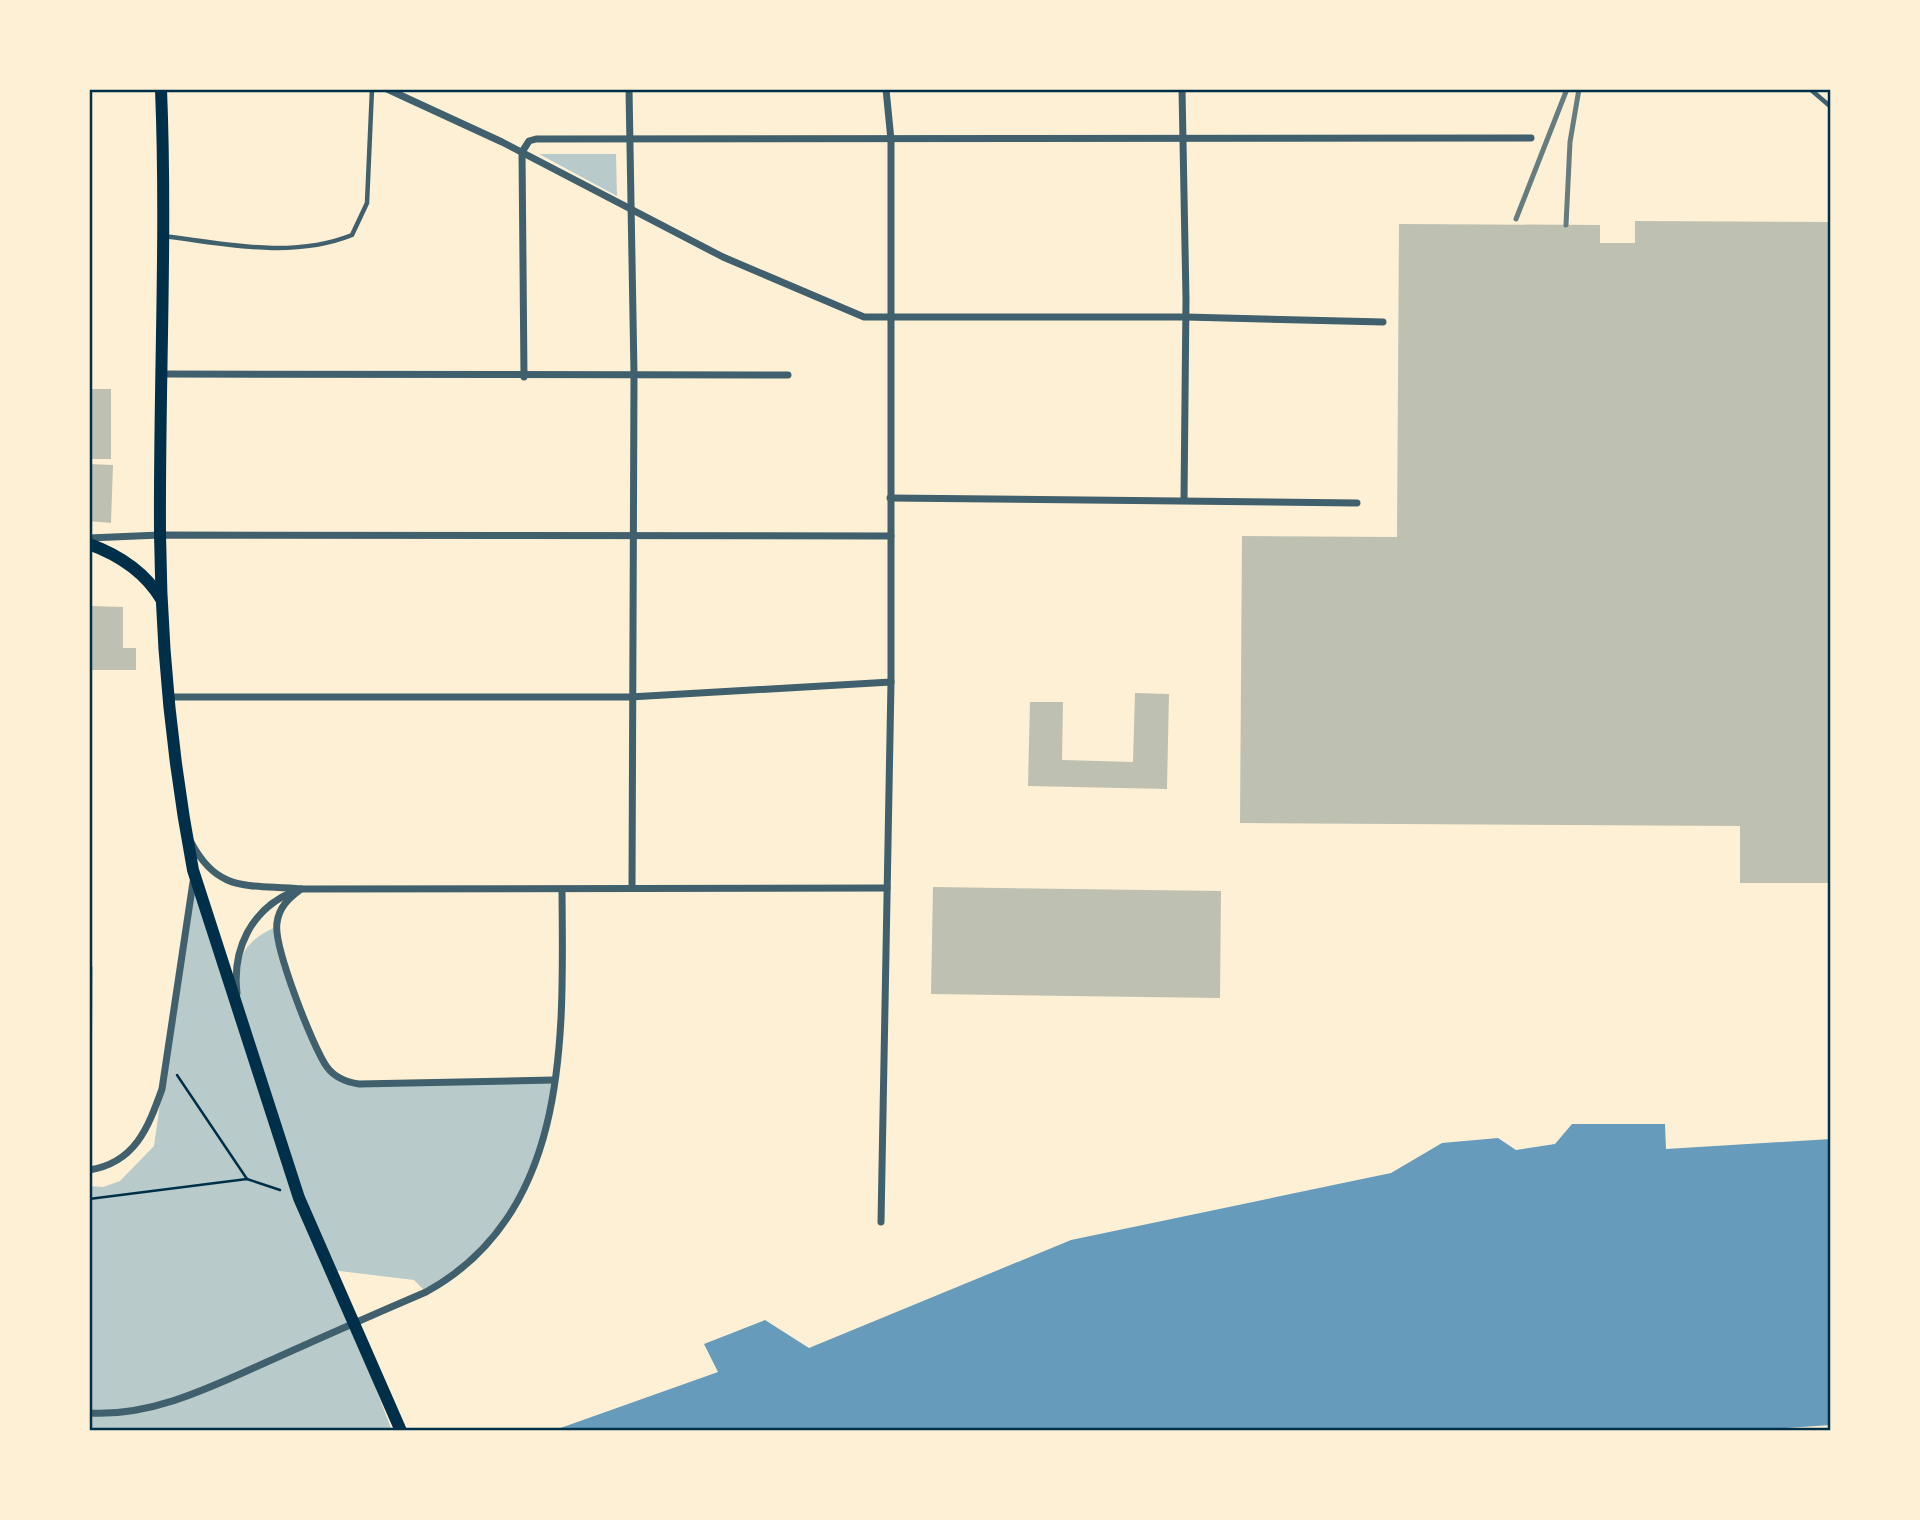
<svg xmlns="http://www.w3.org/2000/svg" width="1920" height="1520" font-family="'Work Sans',sans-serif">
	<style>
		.green { fill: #b9caca }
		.water { fill: #669bbc }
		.building { fill: #bec0b2 }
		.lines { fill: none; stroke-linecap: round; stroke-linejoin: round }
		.path { stroke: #003049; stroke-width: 2.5 }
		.service { stroke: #3f606c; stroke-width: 4.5 }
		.minor { stroke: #3f606c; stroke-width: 7 }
		.primary { stroke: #003049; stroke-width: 12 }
		.rail { stroke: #657d81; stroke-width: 5 }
		.neatline { fill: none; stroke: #003049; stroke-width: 2.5 }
	</style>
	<rect width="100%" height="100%" fill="#fdf0d5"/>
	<g class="green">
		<polygon points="539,154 616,154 617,196"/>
		<path d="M193 870 238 1006C235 967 237 944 276 927L279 948 327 1068 347 1083 529 1084 553 1080 539 1157 517 1206 480 1253 426 1292 414 1280 331 1270 392 1431H89V1186L103 1187 120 1181 154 1146Z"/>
	</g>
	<polygon class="water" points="1572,1124 1665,1124 1666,1149 1831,1139 1831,1425 1738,1431 552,1431 718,1372 704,1344 765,1320 809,1348 1071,1240 1391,1173 1442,1143 1498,1138 1516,1150 1555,1144"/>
	<g class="building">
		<polygon points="1635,221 1831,222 1831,883 1740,883 1740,826 1240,823 1242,536 1397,537 1399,224 1600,225 1600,243 1635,243"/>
		<rect x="89" y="389" width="22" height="70"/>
		<polygon points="89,464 113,465 111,523 89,521"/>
		<polygon points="89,606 123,607 123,648 136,648 136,670 89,670"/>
		<polygon points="1135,693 1169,694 1167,789 1028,786 1030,702 1063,702 1062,760 1133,762"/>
		<polygon points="933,887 1221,891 1220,998 931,994"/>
		<polygon points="89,966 93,966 92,1042 89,1042"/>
	</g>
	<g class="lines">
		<g class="path">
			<polyline points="177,1075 247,1179"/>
			<polyline points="89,1199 247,1179 280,1190"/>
		</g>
		<g class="service">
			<polyline points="1810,89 1831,107"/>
			<path d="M164 236C226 244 292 259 352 235L367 203 372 89"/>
		</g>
		<g class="minor">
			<polyline points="387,89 502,142 723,257 864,317 1186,317 1383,322"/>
			<polyline points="629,89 634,374 632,887"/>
			<polyline points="1182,89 1186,299 1184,500"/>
			<polyline points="163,374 788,375"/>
			<polyline points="524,377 522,152 529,141 536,139 1531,138"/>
			<polyline points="890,498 1357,503"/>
			<polyline points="89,538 160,535 891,536"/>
			<polyline points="168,697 630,697 891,682"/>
			<path d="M191 842C218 894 249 884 301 889L887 888"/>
			<path d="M301 889C288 899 279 907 277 923 273 945 313 1048 327 1067 335 1078 346 1082 359 1084L553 1080"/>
			<path d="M237 993C232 949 251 910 292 892"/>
			<path d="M89 1170C135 1163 148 1128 162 1089L193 882"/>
			<polyline points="881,1222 891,682 891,140 886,89"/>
			<path d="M89 1413C156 1417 219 1383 278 1357 327 1335 377 1313 426 1292 572 1212 563 1033 562 889"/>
		</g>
		<g class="primary">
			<path d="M161 89C167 237 159 386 160 534 161 647 172 759 193 870L299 1198 401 1431"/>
			<path d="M89 544C119 555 145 572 161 599"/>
		</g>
		<g class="rail">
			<polyline points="1516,219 1567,89"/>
			<polyline points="1566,225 1570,142 1579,89"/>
		</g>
	</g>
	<rect width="1920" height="1520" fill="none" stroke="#fdf0d5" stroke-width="182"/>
	<rect x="91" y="91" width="1738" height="1338" class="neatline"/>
</svg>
